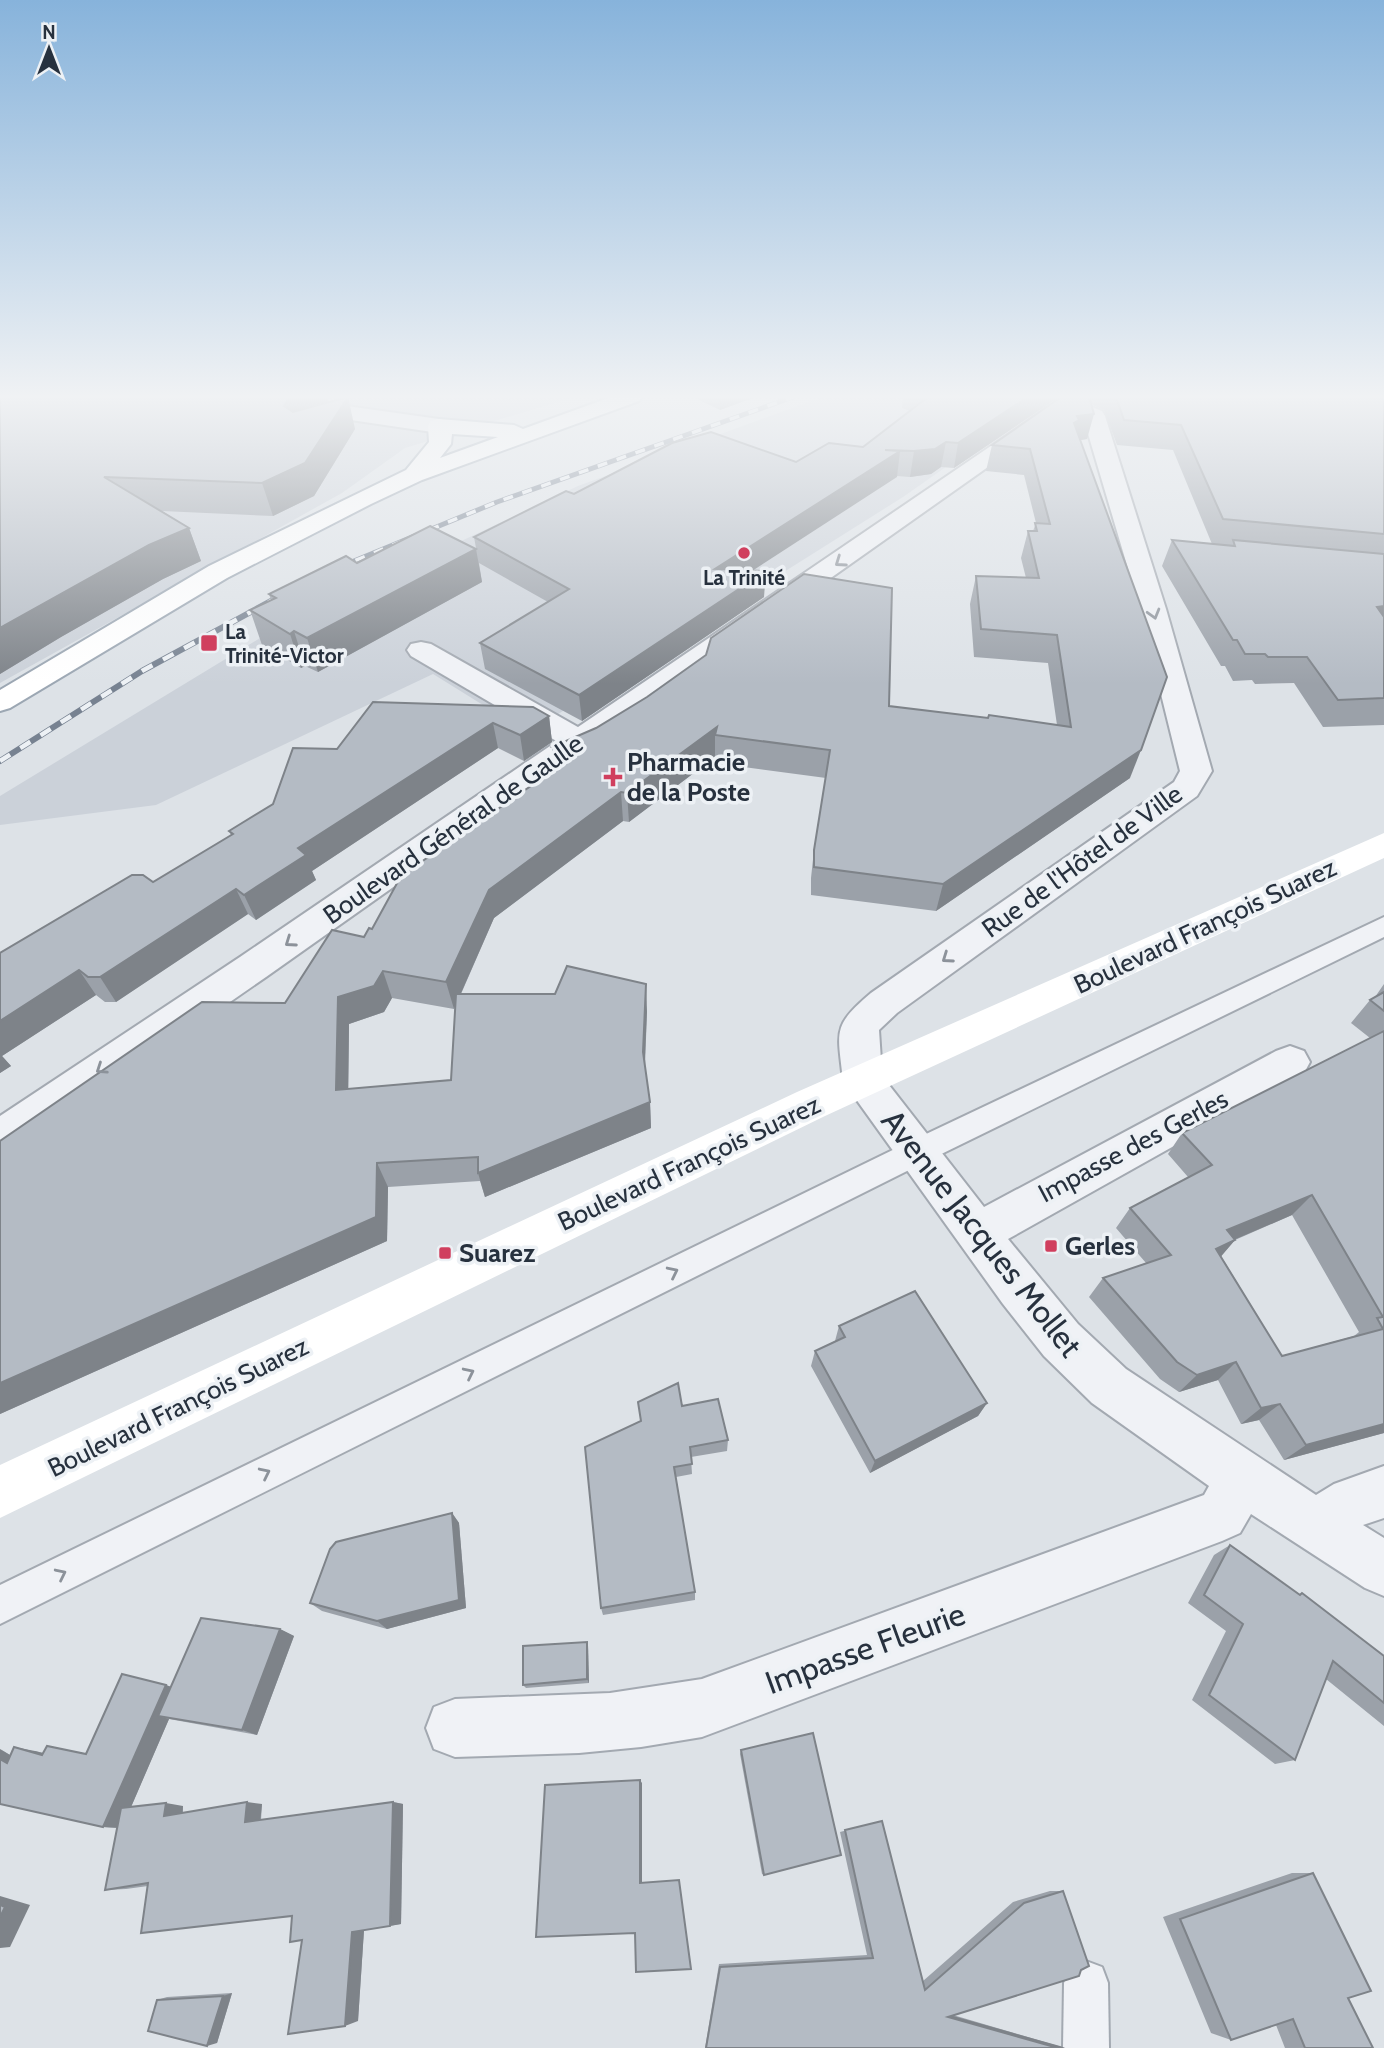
<svg xmlns="http://www.w3.org/2000/svg" width="1384" height="2048" font-family="Cabin,sans-serif">
	<style>
		.built { fill: #cbd1d9 }
		.lines { fill: none; stroke-linecap: round; stroke-linejoin: round }
		.service-casing { stroke: #a3a9b1; stroke-width: 4 }
		.minor-casing { stroke: #a3a9b1; stroke-width: 4 }
		.tertiary-casing { stroke: #a3a9b1; stroke-width: 4 }
		.primary-casing { stroke: #9ca7b3; stroke-width: 4 }
		.service { fill: #f0f2f6; fill-rule: evenodd }
		.minor { fill: #f0f2f6; fill-rule: evenodd }
		.tertiary { fill: #f0f2f6; fill-rule: evenodd }
		.secondary { fill: #fff; fill-rule: evenodd }
		.primary { fill: #fff; fill-rule: evenodd }
		.rail-far1-casing { stroke: #778291; stroke-width: 5 }
		.rail-casing { stroke: #778291; stroke-width: 6 }
		.rail-far1 { stroke: #edf1f5; stroke-width: 3.5; stroke-dasharray: 10; stroke-linecap: butt }
		.rail { stroke: #edf1f5; stroke-width: 4.5; stroke-dasharray: 12; stroke-linecap: butt }
		.wall { fill: #9ba1a9; fill-rule: evenodd }
		.shaded-wall { fill: #7e8389 }
		.building { fill: #b4bbc4; stroke: #7e8389; stroke-width: 2; fill-rule: evenodd }
		.oneway { stroke: #8c929a }
		.poi-dot { fill: #d03f5e; stroke: #edf1f5; stroke-width: 2.5 }
		.labels { text-anchor: middle; dominant-baseline: central; stroke-width: 7; stroke-linejoin: round; paint-order: stroke }
		.far-poi-label { font-size: 21px; font-weight: bold; fill: #27313e; stroke: #edf1f5 }
		.poi-label { font-size: 26px; font-weight: bold; fill: #27313e; stroke: #edf1f5; text-anchor: start }
		.street-label { font-size: 26px; fill: #27313e; stroke: #edf1f5 }
		.near-street-label { font-size: 32px; fill: #27313e; stroke: #edf1f5 }
	</style>
	<rect width="100%" height="100%" fill="#dde2e7"/>
	<g class="built">
		<polygon points="0,397 574,397 405,448 342,493 0,683"/>
		<polygon points="822,397 1046,397 903,497 528,733 433,674 156,805 0,825 0,796 275,629 578,486"/>
	</g>
	<g class="lines">
		<g class="service-casing">
			<g id="service">
				<polygon points="1384,917 1384,937 925,1162 0,1624 0,1585 905,1144"/>
				<polygon points="1086,1961 1102,1967 1108,1983 1109,2048 1063,2048 1064,1983 1070,1967"/>
			</g>
		</g>
		<g class="minor-casing">
			<g id="minor">
				<polygon points="226,397 283,397 439,419 447,421 450,426 447,431 439,433 236,403 229,401"/>
				<path d="M1069 398 1102 411 1105 416 1166 609 1212 771 1197 796 897 1013 879 1030 882 1076 984 1207 1276 1051 1290 1046 1304 1051 1310 1062 1304 1073 1008 1239 1078 1324 1126 1369 1316 1495 1334 1484 1384 1466V1518L1363 1525 1384 1538V1596L1365 1588 1251 1514 1240 1533 1222 1541 702 1737 641 1747 579 1753 455 1757 434 1749 426 1728 434 1707 455 1699 610 1693 702 1679 1204 1495 1209 1486 1092 1403 1044 1356 1003 1304 843 1081C838 1031 831 1027 871 993L1174 782 1180 771 1140 609 1084 420 1061 409 1058 404 1061 399Z"/>
				<polygon points="421,642 431,644 592,735 596,742 592,749 581,752 570,749 411,656 407,650 411,644"/>
			</g>
		</g>
		<g class="tertiary-casing">
			<polygon id="tertiary" points="1063,397 1087,397 266,977 15,1151 0,1156 0,1116 240,957"/>
		</g>
		<g class="primary-casing">
			<path id="primary" d="M611 397H642L639 401 422 480 371 504 227 578 10 708 0 711V690L209 566 406 470 429 442 428 426 431 421 439 419 514 425 523 429ZM452 434 498 437 440 458 451 444Z"/>
		</g>
		<use href="#service" class="service"/>
		<use href="#minor" class="minor"/>
		<use href="#tertiary" class="tertiary"/>
		<polygon class="secondary" points="1384,833 1384,858 825,1116 0,1518 0,1465 797,1092"/>
		<use href="#primary" class="primary"/>
		<g class="rail-far1-casing">
			<g id="rail-far1">
				<polyline points="337,568 497,502 793,397"/>
				<polyline points="280,595 289,591"/>
			</g>
		</g>
		<g class="rail-casing">
			<polyline id="rail" points="0,761 142,671 284,594"/>
		</g>
		<use href="#rail-far1" class="rail-far1"/>
		<use href="#rail" class="rail"/>
	</g>
	<g class="wall">
		<polygon points="0,397 327,397 328,403 355,429 314,496 273,516 162,511 189,528 201,561 163,579 61,637 0,674"/>
		<polygon points="693,397 755,397 720,410"/>
		<polygon points="903,397 1059,397 954,468 941,467 931,474 910,477 897,476 752,570 764,597 582,721 485,669 480,643 548,602 479,563 482,582 318,672 305,666 301,668 262,645 250,610 271,600 269,594 357,563 476,548 474,537 574,494 796,462 863,447 910,411 902,408"/>
		<path d="M1061 397H1384V725L1323 727 1294 683 1255 684 1252 680 1233 681 1225 666H1221L1162 566 1172 540 1212 544 1173 450 1117 445 1104 410 1091 404 1087 439 1080 440 1130 778 936 911 811 895V878L814 850 826 778 714 763 715 757 629 822 623 821 494 918 461 994 647 1011 645 1067 650 1102 651 1128 485 1197 480 1181 388 1187 387 1241 0 1414V1141L285 1003 364 937 534 784 533 780 554 765 552 747 889 706 988 718 1057 725 1048 663 974 657 970 604 976 576 1026 578 1021 558 1028 531H1033L1036 523 1024 475 986 471 992 445ZM392 998 454 1009 455 1006 451 1080 348 1089 349 1024 384 1012Z"/>
		<polygon points="373,702 549,716 552,742 524,761 498,748 312,871 316,880 256,920 248,914 116,1002 105,1002 96,995 2,1056 11,1066 0,1073 0,953 153,882 231,835 229,831 273,804 337,749"/>
		<path d="M1384 984V1433L1284 1460 1259 1420 1241 1424 1218 1380 1179 1392 1160 1379 1089 1297 1103 1278 1146 1263 1116 1228 1130 1208 1188 1177 1168 1154 1182 1133 1370 1038 1351 1023 1370 1000 1375 997ZM1292 1215 1359 1332 1354 1336 1282 1356 1221 1256 1235 1240Z"/>
		<polygon points="839,1326 987,1403 978,1416 870,1473 811,1366 815,1351 835,1341"/>
		<polygon points="682,1406 728,1440 727,1451 691,1457 692,1474 676,1477 695,1592 695,1600 603,1615 601,1608"/>
		<polygon points="452,1513 459,1523 466,1608 387,1629 322,1611 310,1603"/>
		<polygon points="1230,1545 1299,1594 1302,1593 1384,1656 1384,1726 1326,1679 1295,1760 1275,1764 1192,1700 1226,1631 1188,1603 1214,1555"/>
		<polygon points="280,1629 294,1636 257,1735 169,1719 131,1807 183,1806 183,1813 262,1804 261,1820 393,1802 403,1804 401,1924 364,1930 358,2021 302,1940 292,1916 148,1886 126,1889 105,1890 117,1828 103,1827 0,1749 10,1755 35,1751 43,1753 47,1746 86,1754 166,1685 171,1687"/>
		<polygon points="587,1642 588,1645 589,1683 526,1688 523,1685"/>
		<polygon points="741,1750 764,1875 762,1874 740,1754"/>
		<polygon points="882,1821 923,1981 1013,1902 1050,1891 1063,1891 953,2015 1065,2048 705,2048 719,1964 867,1955 840,1832"/>
		<polygon points="1292,1873 1313,1873 1348,1998 1373,2048 1285,2048 1276,2025 1231,2040 1211,2033 1163,1917"/>
		<polygon points="232,1993 217,2043 157,2000 167,1997"/>
	</g>
	<g class="shaded-wall">
		<polygon points="298,397 327,397 332,420 292,437 284,406 287,401"/>
		<polygon points="348,397 355,429 314,496 273,516 262,483"/>
		<polygon points="720,397 755,397 720,410"/>
		<polygon points="1028,397 1059,397 954,468 958,443"/>
		<polygon points="1094,414 1087,439 1074,441 1074,423 1077,416"/>
		<polygon points="946,442 941,467 931,474 910,477 914,451"/>
		<polygon points="900,451 897,477 715,595 715,569"/>
		<polygon points="189,528 201,561 163,579 61,637 0,674 0,628 149,545"/>
		<polygon points="476,549 482,582 318,672 307,638"/>
		<polygon points="766,571 764,597 582,721 579,695"/>
		<polygon points="1384,606 1384,630 1377,607"/>
		<polygon points="294,631 305,666 301,668 290,634"/>
		<polygon points="549,716 552,742 524,761 520,735"/>
		<polygon points="493,723 498,748 312,871 316,880 256,920 244,895 298,848"/>
		<polygon points="717,727 715,735 715,757 629,822 627,793"/>
		<polygon points="1141,750 1130,778 936,911 943,884"/>
		<polygon points="621,792 623,821 494,918 454,1009 446,982 489,890"/>
		<polygon points="236,889 248,914 116,1002 100,977"/>
		<polygon points="79,970 96,995 2,1056 11,1066 0,1073 0,1021"/>
		<polygon points="383,971 392,998 384,1012 349,1024 348,1115 336,1090 338,997"/>
		<polygon points="646,984 647,1011 644,1078 643,1052"/>
		<polygon points="650,1102 651,1128 485,1197 478,1173"/>
		<polygon points="377,1163 388,1187 387,1241 0,1414 0,1383"/>
		<polygon points="1312,1195 1292,1215 1210,1250 1227,1230"/>
		<polygon points="1235,1240 1218,1260 1216,1249"/>
		<polygon points="1236,1362 1218,1380 1179,1392 1197,1375"/>
		<polygon points="987,1403 978,1416 870,1473 875,1461"/>
		<polygon points="1280,1404 1259,1420 1241,1424 1261,1408"/>
		<polygon points="1384,1424 1384,1433 1284,1460 1306,1445"/>
		<polygon points="452,1513 459,1523 466,1608 387,1629 377,1621"/>
		<polygon points="280,1629 294,1636 257,1735 242,1730"/>
		<polygon points="587,1642 588,1645 589,1683 587,1679"/>
		<polygon points="166,1685 182,1691 158,1716 169,1719 122,1828 103,1827"/>
		<polygon points="14,1747 35,1751 63,1758 42,1755"/>
		<polygon points="0,1749 28,1766 7,1763 0,1759"/>
		<polygon points="640,1780 642,1783 642,1882 640,1883"/>
		<polygon points="247,1802 262,1804 260,1823 245,1822"/>
		<polygon points="393,1802 403,1804 401,1924 390,1926"/>
		<polygon points="166,1803 183,1806 182,1818 164,1816"/>
		<polygon points="0,1896 30,1905 10,1947 0,1948"/>
		<polygon points="364,1930 358,2021 345,2026 352,1932"/>
		<polygon points="232,1993 217,2043 207,2046 223,1996"/>
		<polygon points="939,2012 1060,2046 1065,2048 1058,2048 948,2017"/>
	</g>
	<g class="building">
		<polygon points="0,397 298,397 287,401 284,406 293,412 348,397 305,463 262,483 104,477 189,528 149,545 0,628"/>
		<polygon points="928,397 1028,397 958,443 946,442 935,449 914,451 885,450 900,451 715,569 766,571 579,695 480,643 569,589 474,537 566,491 574,494 672,443 711,432 796,462 829,443 863,447"/>
		<polygon points="1061,397 1089,397 1094,414 1077,416 1079,420 1074,423 1167,677 1141,750 943,884 814,867 814,850 830,750 715,735 717,727 627,793 621,792 489,890 446,982 383,971 374,986 338,997 336,1090 451,1080 456,994 555,994 567,966 646,984 643,1052 650,1102 478,1173 478,1157 377,1163 376,1217 0,1383 0,1141 202,1002 285,1003 332,930 364,937 369,928 372,929 401,876 538,781 533,780 569,755 552,747 596,728 647,697 706,655 711,638 804,574 892,588 889,706 988,718 989,715 1071,727 1057,635 981,629 976,576 1039,578 1028,531 1037,531 1035,523 1050,524 1030,449 992,445"/>
		<polygon points="1116,397 1384,397 1384,534 1223,519 1181,425 1124,420"/>
		<polygon points="430,526 476,549 307,638 294,631 290,634 250,610 276,598 269,594 346,556 357,563"/>
		<polygon points="1172,540 1235,546 1233,540 1384,554 1384,606 1377,607 1384,617 1384,698 1338,700 1307,657 1268,657 1265,654 1245,654 1237,640 1233,640"/>
		<polygon points="373,702 533,707 549,716 520,735 493,723 298,848 306,855 244,895 236,889 100,977 88,977 79,970 0,1021 0,953 132,875 143,875 153,882 233,834 229,831 273,804 293,748 337,749"/>
		<polygon points="1384,992 1384,1011 1370,1000"/>
		<path d="M1384 1031V1424L1306 1445 1280 1404 1261 1408 1236 1362 1197 1375 1177 1362 1103 1278 1171 1255 1130 1208 1212 1165 1182 1133ZM1312 1195 1383 1317 1377 1318 1383 1329 1282 1356 1216 1249 1235 1240 1227 1230Z"/>
		<polygon points="915,1291 987,1403 875,1461 815,1351 845,1337 839,1326"/>
		<polygon points="678,1383 682,1406 718,1399 728,1440 690,1447 692,1464 674,1467 695,1592 601,1608 585,1447 641,1421 638,1402"/>
		<polygon points="452,1513 459,1600 377,1621 310,1603 330,1549 336,1542"/>
		<polygon points="1230,1545 1300,1595 1302,1593 1384,1656 1384,1703 1333,1661 1295,1760 1209,1695 1243,1624 1204,1595"/>
		<polygon points="201,1618 280,1629 242,1730 158,1716"/>
		<polygon points="587,1642 587,1679 523,1685 523,1646"/>
		<polygon points="122,1674 166,1685 103,1827 0,1804 0,1759 7,1763 14,1747 42,1755 47,1746 86,1754"/>
		<polygon points="813,1733 841,1855 764,1875 741,1750"/>
		<polygon points="640,1780 640,1883 679,1880 691,1969 636,1972 635,1933 536,1937 545,1785"/>
		<polygon points="247,1802 245,1822 393,1802 390,1926 352,1932 345,2026 288,2034 302,1940 290,1942 292,1916 141,1933 148,1883 105,1890 121,1808 166,1803 164,1816"/>
		<polygon points="882,1821 925,1990 1024,1903 1063,1891 1089,1966 1081,1970 1079,1976 948,2017 1058,2048 706,2048 720,1967 873,1958 845,1830"/>
		<polygon points="1313,1873 1371,1991 1348,1998 1373,2048 1305,2048 1293,2019 1231,2040 1180,1919"/>
		<polygon points="0,1905 5,1907 0,1917"/>
		<polygon points="223,1996 207,2046 148,2031 157,2000"/>
	</g>
	<defs><path id="oneway-chevron" d="M-2-3.5L2.5 0L-2 3.5" fill="none" stroke-width="1.6" stroke-linecap="round" stroke-linejoin="round" transform="scale(1.75)"/></defs>
	<g class="oneway">
		<use href="#oneway-chevron" transform="translate(840 562) rotate(145)"/>
		<use href="#oneway-chevron" transform="translate(1154 614) rotate(74)"/>
		<use href="#oneway-chevron" transform="translate(290 942) rotate(145)"/>
		<use href="#oneway-chevron" transform="translate(947 958) rotate(145)"/>
		<use href="#oneway-chevron" transform="translate(101 1069) rotate(146)"/>
		<use href="#oneway-chevron" transform="translate(673 1272) rotate(-26)"/>
		<use href="#oneway-chevron" transform="translate(469 1373) rotate(-26)"/>
		<use href="#oneway-chevron" transform="translate(265 1473) rotate(-26)"/>
		<use href="#oneway-chevron" transform="translate(61 1574) rotate(-26)"/>
	</g>
	<linearGradient id="sky" x2="0" y2="1"><stop stop-color="#87b3db"/><stop offset="0.58" stop-color="#f0f2f4"/><stop offset="1" stop-color="#f0f2f4" stop-opacity="0"/></linearGradient>
	<rect width="1384" height="684" fill="url(#sky)"/>
	<g class="poi-dot">
		<circle cx="744" cy="553" r="7"/>
		<rect x="200" y="634" width="18" height="18" rx="3.5"/>
		<path d="M609.5 766.5h7v7h7v7h-7v7h-7v-7h-7v-7h7z"/>
		<rect x="1044" y="1239" width="14" height="14" rx="3.5"/>
		<rect x="438" y="1246" width="14" height="14" rx="3.5"/>
	</g>
	<g class="labels">
		<g class="far-poi-label">
			<text x="744" y="577">La Trinité</text>
			<text x="225" y="631" text-anchor="start">La<tspan x="225" dy="24">Trinité-Victor</tspan></text>
		</g>
		<g class="poi-label">
			<text x="627" y="762">Pharmacie<tspan x="627" dy="30">de la Poste</tspan></text>
			<text x="1065" y="1246">Gerles</text>
			<text x="459" y="1253">Suarez</text>
		</g>
		<g class="street-label">
			<text transform="translate(453 829) rotate(-35)">Boulevard Général de Gaulle</text>
			<text transform="translate(1082 861) rotate(-36)">Rue de l'Hôtel de Ville</text>
			<text transform="translate(1205 926) rotate(-25)">Boulevard François Suarez</text>
			<text transform="translate(1133 1146) rotate(-28)">Impasse des Gerles</text>
			<text transform="translate(689 1163) rotate(-25)">Boulevard François Suarez</text>
			<text transform="translate(178 1407) rotate(-26)">Boulevard François Suarez</text>
		</g>
		<g class="near-street-label">
			<text transform="translate(982 1233) rotate(52)">Avenue Jacques Mollet</text>
			<text transform="translate(865 1648) rotate(-20)">Impasse Fleurie</text>
		</g>
	</g>
	<g transform="translate(49 49)" stroke="#edf1f5" stroke-width="5" paint-order="stroke">
	<path d="M0-5L12 26L0 18L-12 26Z" fill="#27313e"/>
	<text y="-10" font-size="19" font-weight="bold" text-anchor="middle" fill="#27313e">N</text>
	</g>
</svg>
